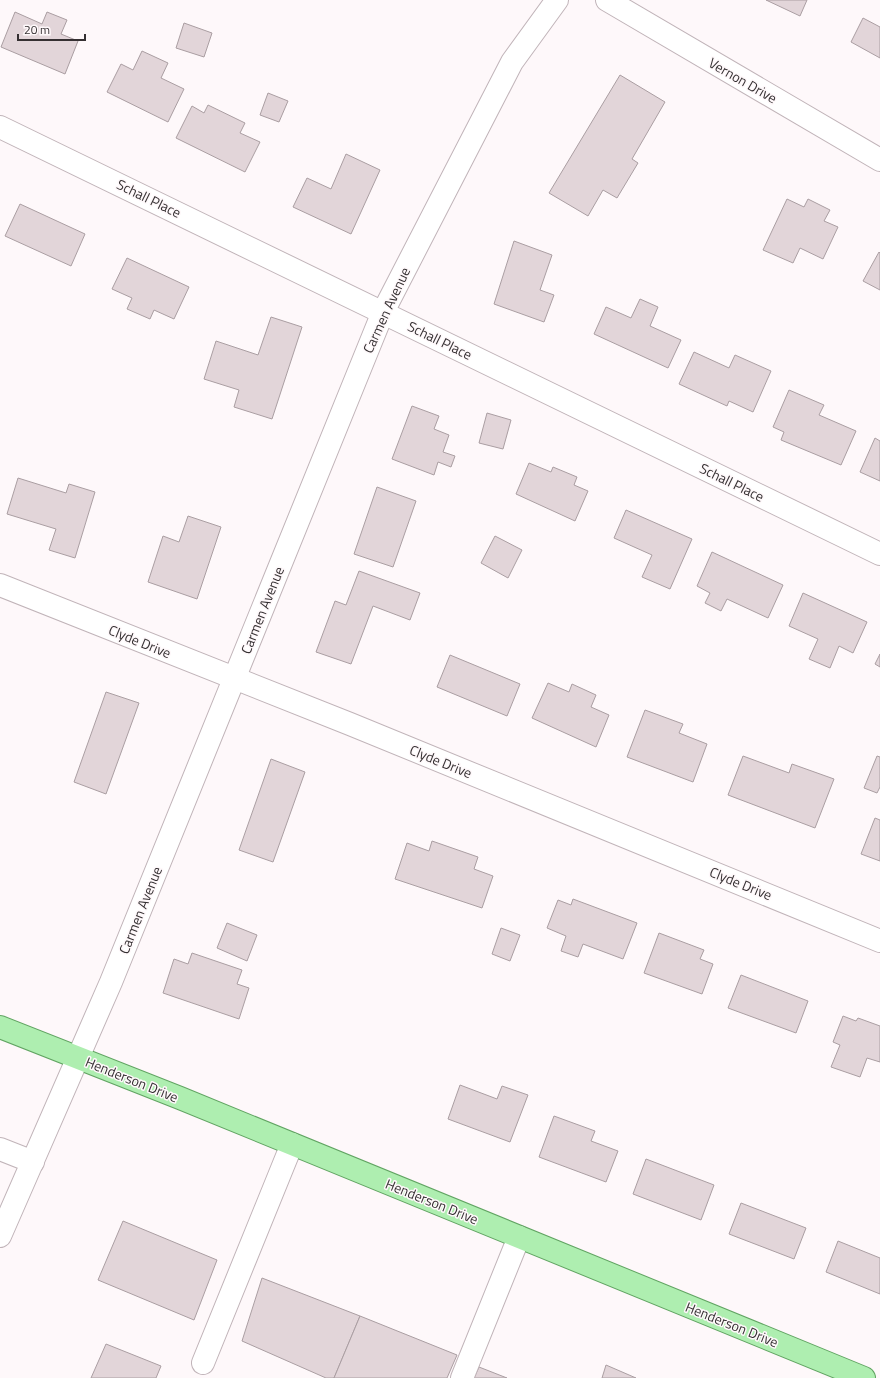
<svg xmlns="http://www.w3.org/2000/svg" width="880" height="1378" font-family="'Titillium Web',sans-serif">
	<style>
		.building { fill: #e2d5d9; stroke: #aa9ea2 }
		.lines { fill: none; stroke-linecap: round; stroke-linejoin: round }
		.minor-casing { stroke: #c1b4b9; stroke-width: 24 }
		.major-casing { stroke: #61a462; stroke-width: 24 }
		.minor { stroke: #fff; stroke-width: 22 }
		.major { stroke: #aeeeb0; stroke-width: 22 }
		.labels { text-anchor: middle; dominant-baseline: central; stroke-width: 3; stroke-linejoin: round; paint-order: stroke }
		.street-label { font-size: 14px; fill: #353032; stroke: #fef8fa }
	</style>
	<rect width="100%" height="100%" fill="#fef8fa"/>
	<g class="building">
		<polygon points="766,0 807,0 800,16"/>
		<polygon points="15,12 42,24 47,12 67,20 61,34 78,41 65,74 1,47"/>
		<polygon points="863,18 880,27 880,58 851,42"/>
		<polygon points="184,23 212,33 204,57 176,48"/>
		<polygon points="142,51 168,63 161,78 184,89 168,122 107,92 121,64 133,70"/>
		<polygon points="620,75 665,102 632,159 638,163 617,198 603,190 588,216 549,193"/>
		<polygon points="268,93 288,101 279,122 260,115"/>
		<polygon points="208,105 245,123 240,133 260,142 245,172 176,138 192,106 204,113"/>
		<polygon points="346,154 380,170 351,234 293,207 307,178 331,189"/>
		<polygon points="787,199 804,207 808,199 830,210 824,221 838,227 823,259 800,248 793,263 763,250"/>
		<polygon points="20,204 85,234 71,266 5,236"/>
		<polygon points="514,241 552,255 540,290 554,295 544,322 494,304"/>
		<polygon points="879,252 880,253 880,290 863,281"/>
		<polygon points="127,258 189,287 174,319 154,310 150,319 127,309 132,298 112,289"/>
		<polygon points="640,299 658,307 650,326 681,340 668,368 594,334 606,307 631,318"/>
		<polygon points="271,317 302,327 272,419 234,407 239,390 204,379 216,341 258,355"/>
		<polygon points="694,352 729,368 735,355 771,371 753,412 729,401 727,406 679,384"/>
		<polygon points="789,390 824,405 819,415 856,431 841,465 781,440 784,432 773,427"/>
		<polygon points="412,406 439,416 434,429 449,435 443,452 455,456 451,467 438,462 434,475 392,459"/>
		<polygon points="487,413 511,420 503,449 479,443"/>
		<polygon points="875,438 880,441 880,481 860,472"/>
		<polygon points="529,463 551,472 553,467 577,477 574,485 588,491 575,521 516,494"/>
		<polygon points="18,478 66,493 69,484 95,492 75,558 49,550 56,529 7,514"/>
		<polygon points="377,487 416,501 393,567 354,554"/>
		<polygon points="626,510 692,539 670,589 642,577 652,555 614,538"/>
		<polygon points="188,516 221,527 197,599 148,582 163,536 179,542"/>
		<polygon points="495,536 522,550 508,578 481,563"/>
		<polygon points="712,552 783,585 768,618 727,599 721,611 705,603 710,593 697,586"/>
		<polygon points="359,571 420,593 410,620 373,606 351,664 316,652 335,601 346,605"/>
		<polygon points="803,593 867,622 853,653 839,646 830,668 809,659 818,639 789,626"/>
		<polygon points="880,654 880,667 875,664"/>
		<polygon points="450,655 520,684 507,716 437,687"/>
		<polygon points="548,683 569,692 572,684 596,695 591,707 609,715 596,747 532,718"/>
		<polygon points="106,692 139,703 106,794 74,782"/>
		<polygon points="645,710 683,724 679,733 707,744 693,782 627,757"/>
		<polygon points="743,756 789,773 792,764 834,779 815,828 728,795"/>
		<polygon points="877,756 880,757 880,787 877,793 864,788"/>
		<polygon points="271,759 305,772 273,862 239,850"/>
		<polygon points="875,818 880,820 880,861 861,854"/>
		<polygon points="432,841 478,857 474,869 493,876 482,908 395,879 407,843 429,851"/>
		<polygon points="573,899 637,923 623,959 583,944 578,957 561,951 566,936 547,928 558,900 571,905"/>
		<polygon points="227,923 257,935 247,961 217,948"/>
		<polygon points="501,928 520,935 510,961 492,954"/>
		<polygon points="659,933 704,950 700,959 713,964 702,994 644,973"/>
		<polygon points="192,953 242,970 237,984 249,988 239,1019 163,993 174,959 188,964"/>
		<polygon points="741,975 808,1001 796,1033 728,1008"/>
		<polygon points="843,1016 856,1021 858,1018 880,1026 880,1062 867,1058 860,1077 831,1067 840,1045 833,1042"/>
		<polygon points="460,1085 497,1099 502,1086 528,1095 510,1142 448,1119"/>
		<polygon points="554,1116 595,1131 591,1141 618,1151 606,1182 539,1157"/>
		<polygon points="646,1159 714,1185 701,1220 633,1194"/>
		<polygon points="741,1203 806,1228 794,1259 729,1234"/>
		<polygon points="123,1221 217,1260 194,1320 98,1280"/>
		<polygon points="838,1241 880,1258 880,1294 826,1272"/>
		<polygon points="262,1278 360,1316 334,1378 326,1378 242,1341"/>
		<polygon points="360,1316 457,1355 447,1378 334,1378"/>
		<polygon points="106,1344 161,1366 156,1378 91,1378"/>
		<polygon points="606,1365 636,1378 602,1378"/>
		<polygon points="479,1367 507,1378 474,1378"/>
	</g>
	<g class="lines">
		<g class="minor-casing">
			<g id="minor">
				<polyline points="607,0 880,160"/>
				<polyline points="0,127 880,554"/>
				<polyline points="0,585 350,724 880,941"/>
				<polyline points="0,1149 33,1162"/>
				<polyline points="0,1236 111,982 383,312 512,62 557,0"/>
				<polyline points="203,1363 292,1144"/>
				<polyline points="462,1378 519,1237"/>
			</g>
		</g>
		<g class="major-casing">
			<polyline id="major" points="0,1027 180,1098 864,1378"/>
		</g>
		<use href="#minor" class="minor"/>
		<use href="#major" class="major"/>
	</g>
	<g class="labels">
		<g class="street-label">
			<text transform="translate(743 80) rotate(30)">Vernon Drive</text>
			<text transform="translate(149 198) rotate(26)">Schall Place</text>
			<text transform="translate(386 310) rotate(-65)">Carmen Avenue</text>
			<text transform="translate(440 340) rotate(26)">Schall Place</text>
			<text transform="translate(732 482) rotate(26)">Schall Place</text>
			<text transform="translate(262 610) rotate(-68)">Carmen Avenue</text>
			<text transform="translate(140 641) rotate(22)">Clyde Drive</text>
			<text transform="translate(441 761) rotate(22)">Clyde Drive</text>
			<text transform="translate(741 883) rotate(22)">Clyde Drive</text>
			<text transform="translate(140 910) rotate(-68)">Carmen Avenue</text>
			<text transform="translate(132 1079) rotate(22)">Henderson Drive</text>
			<text transform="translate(432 1201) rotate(22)">Henderson Drive</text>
			<text transform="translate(732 1324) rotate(22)">Henderson Drive</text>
		</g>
	</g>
	<path d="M18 34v6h67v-6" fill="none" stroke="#353032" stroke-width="2"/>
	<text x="24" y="34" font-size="12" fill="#353032" stroke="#fef8fa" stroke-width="3" paint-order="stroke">20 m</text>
</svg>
